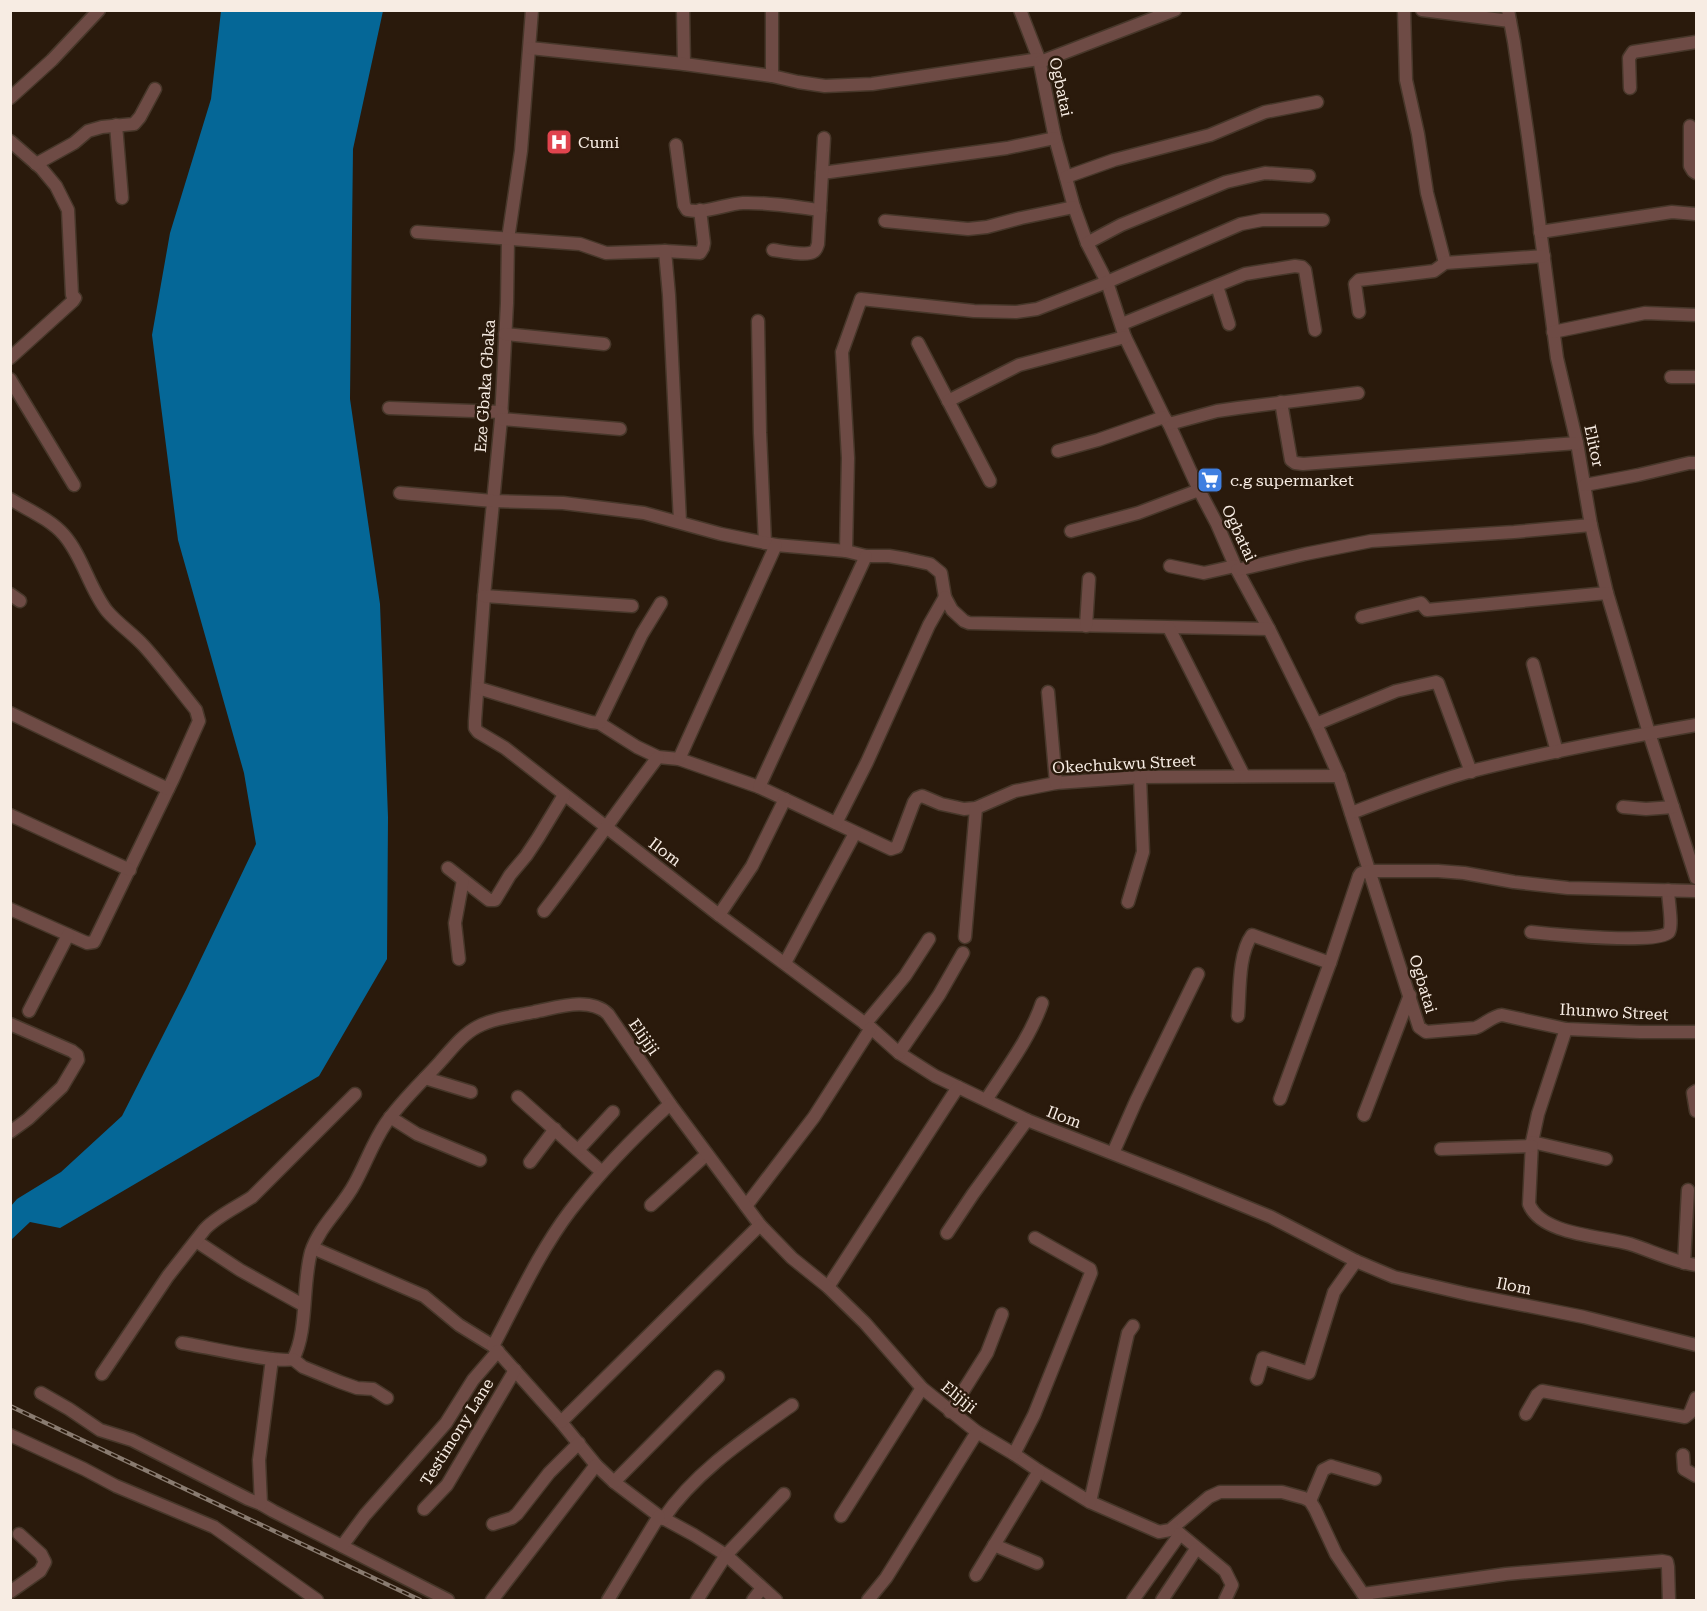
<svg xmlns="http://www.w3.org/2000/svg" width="1707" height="1611" font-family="'Roboto Serif',serif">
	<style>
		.water { fill: #056797 }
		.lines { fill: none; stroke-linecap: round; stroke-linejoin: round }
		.minor-casing { stroke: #47372a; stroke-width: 15 }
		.minor { stroke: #6e4b45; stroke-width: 12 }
		.rail-casing { stroke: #897b70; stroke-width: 4.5 }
		.rail { stroke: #2a1a0c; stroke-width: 2; stroke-dasharray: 7; stroke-linecap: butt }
		.labels { text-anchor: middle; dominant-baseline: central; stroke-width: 5; stroke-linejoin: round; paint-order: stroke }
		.street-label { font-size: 16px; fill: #f7ece3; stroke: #2a1a0c }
		.poi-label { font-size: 16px; fill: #f7ece3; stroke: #2a1a0c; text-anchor: start }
	</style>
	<rect width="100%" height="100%" fill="#2a1a0c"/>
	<polygon class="water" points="221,11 383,11 353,149 350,399 380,604 388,817 387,959 319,1076 60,1228 30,1222 11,1240 11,1206 17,1199 61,1172 122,1116 186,990 256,844 244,773 178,540 152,335 170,233 211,99"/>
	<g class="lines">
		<g class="minor-casing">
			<g id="minor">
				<polyline points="532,10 521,151 508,239 507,303 501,419 484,596 475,721 475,728 478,732 505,748 719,915 871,1028 899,1053 935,1076 1027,1120 1183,1181 1271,1217 1356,1261 1394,1277 1467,1294 1584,1317 1696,1345"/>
				<polyline points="683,10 684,64"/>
				<polyline points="772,10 772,76"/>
				<path d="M1020 10 1039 59 1055 138 1074 207 1087 243 1107 282 1125 337 1164 417 1169 424 1199 490 1217 524 1237 570 1269 629 1316 724 1339 776 1419 1027 1426 1032 1475 1028C1484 1025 1492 1016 1502 1015L1566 1029 1640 1032H1696"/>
				<polyline points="1404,10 1406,80 1418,134 1427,193 1445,263"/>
				<polyline points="1422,10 1510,21"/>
				<polyline points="1508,10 1514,42 1528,137 1557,358 1577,443 1591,525 1607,593 1649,733 1696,878"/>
				<polyline points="530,48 684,64 772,76 798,82 825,86 872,84 1039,59"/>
				<polyline points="1040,62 1175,10"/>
				<polyline points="1630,88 1629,58 1633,52 1696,42"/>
				<polyline points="10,98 52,60 99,10"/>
				<polyline points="116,125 122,198"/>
				<polyline points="1690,126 1690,166 1693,171 1696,173"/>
				<polyline points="10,141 41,168 56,186 68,210 72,295 75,298 73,301 10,358"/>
				<path d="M676 145 684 205 687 210C705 214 725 204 743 203 769 202 795 207 820 210"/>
				<polyline points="36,164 74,143 88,131 102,127 134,124 140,117 155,89"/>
				<polyline points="822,173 1007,148 1055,138"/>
				<polyline points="1066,177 1114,160 1210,135 1265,112 1317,102"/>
				<polyline points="885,221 968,229 987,227 1021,218 1074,207"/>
				<polyline points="417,232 580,244 606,253 665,251 700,253 703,248 704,243 700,210"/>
				<polyline points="1540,232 1672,212 1695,214"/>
				<polyline points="1087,243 1121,225 1226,182 1265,173 1309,176"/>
				<path d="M773 250C781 251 806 256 813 252 816 251 817 247 818 244L824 138"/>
				<polyline points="665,251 669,295 680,522"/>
				<polyline points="1217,286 1229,324"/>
				<polyline points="1359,312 1355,284 1359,280 1434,271 1445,263 1544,256"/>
				<polyline points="758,321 760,433 765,543"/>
				<polyline points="1122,324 1245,274 1295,266 1302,267 1305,270 1315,330"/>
				<polyline points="1553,332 1645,313 1696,315"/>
				<polyline points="505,334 604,344"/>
				<polyline points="918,343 990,481"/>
				<polyline points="1671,377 1696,377"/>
				<polyline points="10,379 74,485"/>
				<polyline points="948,401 1019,365 1125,337"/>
				<polyline points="1281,402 1291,460 1295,463 1303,464 1577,443"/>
				<polyline points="389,408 502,412"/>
				<polyline points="501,419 620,429"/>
				<polyline points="1169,424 1217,411 1238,408 1358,393"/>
				<polyline points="1058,451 1098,440 1164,417"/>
				<polyline points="1585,485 1638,475 1689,463 1696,463"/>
				<polyline points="400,493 493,501 563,503 644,513 721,534 776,545 846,551 866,556 889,556 907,559 930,564 941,573 945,597 952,610 964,621 969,623 1269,629"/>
				<path d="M10 499C28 510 50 519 64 535 83 557 89 588 107 611 118 624 132 633 144 646 162 666 179 689 196 710L199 721 173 779 94 942 87 943 10 909"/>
				<polyline points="1071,531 1138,513 1199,490"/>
				<polyline points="846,551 848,458 842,352 861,299 974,311 1016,312 1037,309 1107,282 1241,224 1262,220 1323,220"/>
				<polyline points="1170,566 1204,573 1235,566"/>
				<polyline points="1237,570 1305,554 1371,541 1514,532 1591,525"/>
				<polyline points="10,594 20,601"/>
				<polyline points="484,596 632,606"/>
				<polyline points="1362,617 1417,604 1421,603 1427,610 1607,593"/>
				<polyline points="1086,626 1089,579"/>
				<polyline points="1169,628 1244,776"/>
				<polyline points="1533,664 1557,752"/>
				<polyline points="478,688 591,722 599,723 637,747 658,757 679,759 759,787 891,849 897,847 914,802 917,798 922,796 941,804 964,809 976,808 1015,791 1056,783 1140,777 1339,776"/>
				<polyline points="1048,692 1056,783"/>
				<polyline points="10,713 168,789"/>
				<polyline points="599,723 642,634 661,603"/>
				<polyline points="1316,724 1396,691 1436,682 1438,683 1471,772"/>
				<polyline points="679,759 776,545"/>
				<polyline points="759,787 866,556"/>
				<polyline points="1623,807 1646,809 1673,807"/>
				<path d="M1351 813C1391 798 1431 782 1472 771 1546 752 1621 738 1696 725"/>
				<polyline points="10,815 130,870"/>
				<polyline points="836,823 867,762 929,625 945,597"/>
				<polyline points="448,868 489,900 495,900 510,875 526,856 538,838 564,795"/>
				<polyline points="1128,902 1143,852 1140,777"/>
				<path d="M544 911C583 861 619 808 658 757"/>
				<polyline points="719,915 752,866 785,799"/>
				<path d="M1531 932C1550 934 1661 945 1669 932 1673 925 1668 899 1668 890"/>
				<polyline points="965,937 976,808"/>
				<polyline points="459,959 455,923 463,880"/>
				<polyline points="785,963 855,833"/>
				<polyline points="29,1011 68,935"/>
				<path d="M1238 1016C1240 992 1238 954 1252 935L1330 963"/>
				<polyline points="10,1024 72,1051 77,1055 78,1060 62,1087 28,1119 10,1132"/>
				<polyline points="865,1024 905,976 929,939"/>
				<path d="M1566 1029 1538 1114 1532 1142 1529 1204C1541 1235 1602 1236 1630 1244 1652 1251 1674 1262 1696 1265"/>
				<polyline points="899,1053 939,995 963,953"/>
				<polyline points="425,1078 471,1092"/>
				<polyline points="1696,1091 1693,1093 1696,1111"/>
				<polyline points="518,1097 602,1172"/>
				<polyline points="1280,1099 1330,963 1359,876 1361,873 1370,871 1438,871 1464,873 1514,882 1568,888 1696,891"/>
				<path d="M986 1100C1006 1069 1030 1038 1042 1003"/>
				<polyline points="1364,1115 1410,995"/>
				<polyline points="390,1117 417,1134 480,1160"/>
				<polyline points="1532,1142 1606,1159"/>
				<polyline points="1441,1149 1532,1146"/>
				<polyline points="578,1150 613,1112"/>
				<polyline points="1113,1153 1136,1101 1198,974"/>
				<polyline points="530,1162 555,1129"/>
				<polyline points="651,1205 707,1154"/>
				<polyline points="746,1206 814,1117 871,1028"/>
				<polyline points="947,1233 973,1194 1027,1120"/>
				<polyline points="196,1241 240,1270 303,1305"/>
				<polyline points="313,1248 424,1296 459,1325 493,1346 561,1422 596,1465 614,1482 659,1516 694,1535 726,1555 776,1600"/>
				<polyline points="1684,1263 1688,1190"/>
				<polyline points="828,1287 958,1087"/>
				<path d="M182 1343C202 1346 278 1364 293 1359 308 1332 302 1285 311 1252 320 1225 342 1208 355 1183 366 1163 373 1142 386 1123 402 1100 422 1082 440 1062 451 1050 462 1035 477 1027 494 1018 515 1016 534 1012 556 1008 589 996 608 1014L670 1104 760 1225 792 1258 828 1287 865 1323 922 1388 977 1432 1014 1454 1039 1471 1090 1502 1159 1532 1170 1530 1209 1497 1220 1492H1282L1304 1498 1310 1501 1315 1509 1336 1554 1367 1600"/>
				<path d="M493 1346C517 1301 539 1252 570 1211 600 1172 634 1137 670 1104"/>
				<polyline points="293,1359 303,1367 340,1382 357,1388 373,1389 387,1398"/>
				<path d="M102 1374 168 1276 205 1229C217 1216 237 1207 252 1197L355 1094"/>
				<polyline points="1257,1379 1263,1358 1309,1373 1334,1292 1356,1261"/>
				<polyline points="41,1393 69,1409 100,1430 132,1440 248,1499 261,1504 273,1511 448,1600"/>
				<polyline points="950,1412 987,1353 1002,1314"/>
				<polyline points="1526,1414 1537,1395 1542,1391 1685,1417 1690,1413 1696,1398"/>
				<polyline points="561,1422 760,1225"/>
				<polyline points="10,1435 84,1469 116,1486 214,1527 317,1600"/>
				<polyline points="1014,1454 1034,1415 1091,1273 1090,1269 1035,1238"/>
				<polyline points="1683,1455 1684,1469 1696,1476"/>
				<polyline points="614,1482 718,1377"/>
				<polyline points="1310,1501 1323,1470 1331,1466 1334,1467 1375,1479"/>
				<polyline points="1090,1502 1118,1377 1128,1333 1133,1326"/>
				<polyline points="261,1504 259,1460 272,1359"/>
				<polyline points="424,1509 447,1485 515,1370"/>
				<polyline points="841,1516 922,1388"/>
				<path d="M663 1519C695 1472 746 1438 792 1405"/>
				<polyline points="493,1524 512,1518 517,1514 549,1473 579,1443"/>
				<polyline points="1173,1528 1225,1571 1232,1585 1225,1600"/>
				<polyline points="994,1545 1037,1563"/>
				<polyline points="342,1546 365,1515 446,1423 473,1380 498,1351"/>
				<polyline points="976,1575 1039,1471"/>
				<polyline points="10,1592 40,1571 45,1562 41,1554 19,1534"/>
				<polyline points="1363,1594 1506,1574 1662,1561 1667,1562 1668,1567 1669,1600"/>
				<polyline points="492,1600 596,1465"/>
				<polyline points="608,1600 659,1516"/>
				<polyline points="697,1600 726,1555 784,1494"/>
				<polyline points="753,1600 762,1588"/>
				<polyline points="868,1600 886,1578 977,1432"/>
				<polyline points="1133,1600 1180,1534"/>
				<polyline points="1162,1600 1196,1549"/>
			</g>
		</g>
		<use href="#minor" class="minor"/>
		<g class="rail-casing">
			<polyline id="rail" points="10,1406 420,1600"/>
		</g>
		<use href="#rail" class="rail"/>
	</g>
	<defs>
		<g id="hospital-square" transform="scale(1.35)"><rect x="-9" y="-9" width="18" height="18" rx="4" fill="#e0444e" stroke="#2a1a0c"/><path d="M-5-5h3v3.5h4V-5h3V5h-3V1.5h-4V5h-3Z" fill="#fff"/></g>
		<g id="supermarket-square" transform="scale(1.35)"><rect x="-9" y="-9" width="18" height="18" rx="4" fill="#3f7fe0" stroke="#2a1a0c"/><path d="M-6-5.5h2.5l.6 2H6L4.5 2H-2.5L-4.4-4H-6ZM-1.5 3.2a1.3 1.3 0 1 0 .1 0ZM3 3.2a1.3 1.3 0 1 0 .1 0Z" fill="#fff"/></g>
	</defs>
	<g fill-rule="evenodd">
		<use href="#hospital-square" x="559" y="142"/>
		<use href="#supermarket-square" x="1210" y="480"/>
	</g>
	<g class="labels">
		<g class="street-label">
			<text transform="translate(1061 87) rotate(78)">Ogbatai</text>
			<text transform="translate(485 386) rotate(-86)">Eze Gbaka Gbaka</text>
			<text transform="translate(1594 446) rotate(78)">Elitor</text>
			<text transform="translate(1239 533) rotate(65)">Ogbatai</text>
			<text transform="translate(1124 764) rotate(-3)">Okechukwu Street</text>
			<text transform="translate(665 852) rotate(37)">Ilom</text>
			<text transform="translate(1423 984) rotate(73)">Ogbatai</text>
			<text transform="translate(1614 1012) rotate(3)">Ihunwo Street</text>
			<text transform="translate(644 1037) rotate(55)">Elijiji</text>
			<text transform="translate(1064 1117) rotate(21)">Ilom</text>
			<text transform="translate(1514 1286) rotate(11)">Ilom</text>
			<text transform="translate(959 1397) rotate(39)">Elijiji</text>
			<text transform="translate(457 1432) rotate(-58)">Testimony Lane</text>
		</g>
		<g class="poi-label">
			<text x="578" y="142">Cumi</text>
			<text x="1230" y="480">c.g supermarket</text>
		</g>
	</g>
	<rect width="1707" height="1611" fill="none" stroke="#f7ece3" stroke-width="24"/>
</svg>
